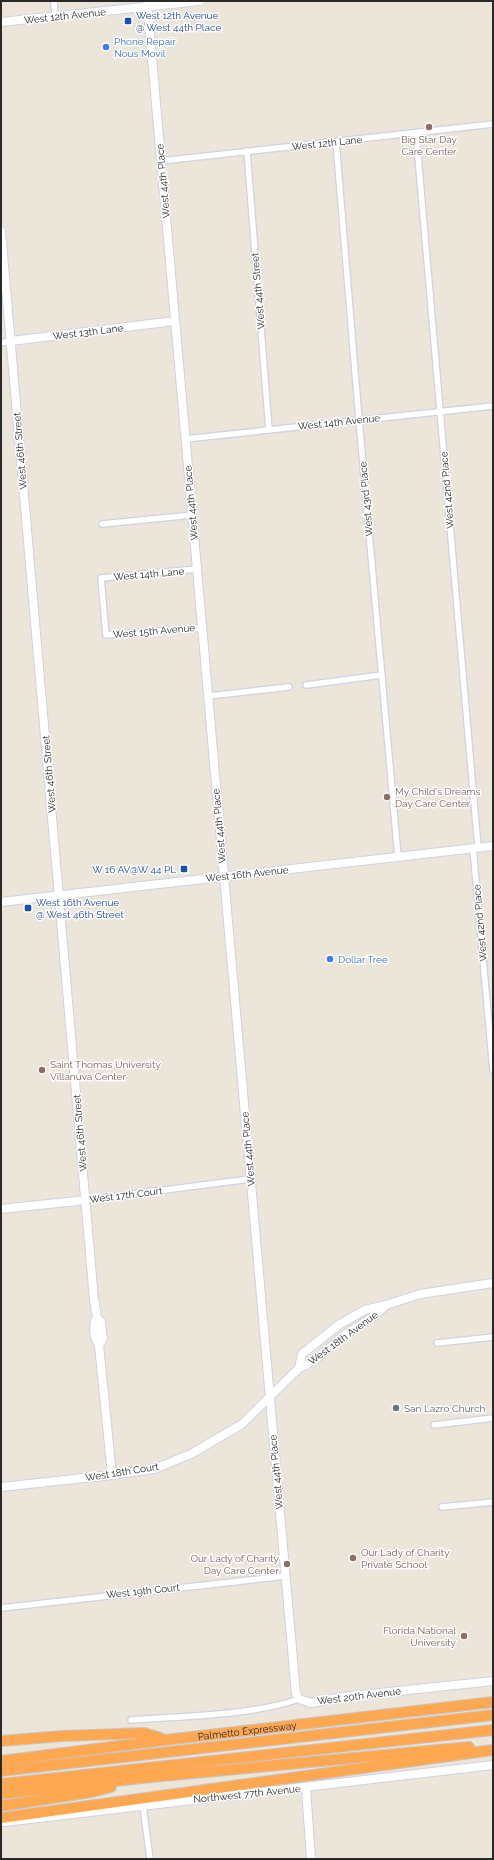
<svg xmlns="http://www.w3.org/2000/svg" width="494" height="1860" font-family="Raleway,sans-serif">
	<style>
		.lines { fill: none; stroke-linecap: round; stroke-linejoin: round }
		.street-casing { stroke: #cfd1e3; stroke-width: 8 }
		.secondary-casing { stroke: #cfd1e3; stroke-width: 10 }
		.highway-casing { stroke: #c7c7c7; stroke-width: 12 }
		.street { stroke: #fff; stroke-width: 5.5 }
		.secondary { stroke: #fff; stroke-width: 8 }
		.highway { stroke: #ffa852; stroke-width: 10 }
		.transit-dot { fill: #1a4fb4; stroke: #fff; stroke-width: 1.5 }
		.shop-dot { fill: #3f7fe0; stroke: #fff; stroke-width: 1.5 }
		.education-dot { fill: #8d6e63; stroke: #fff; stroke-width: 1.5 }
		.worship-dot { fill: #6b7280; stroke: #fff; stroke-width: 1.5 }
		.labels { text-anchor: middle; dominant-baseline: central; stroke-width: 3; stroke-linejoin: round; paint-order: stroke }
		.transit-label { font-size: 10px; fill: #164399; stroke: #fff; text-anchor: start }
		.street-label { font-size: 10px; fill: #292929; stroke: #fff }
		.shop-label { font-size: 10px; fill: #366cbe; stroke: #fff; text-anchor: start }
		.education-label { font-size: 10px; fill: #785e54; stroke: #fff; text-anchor: start }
		.worship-label { font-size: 10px; fill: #5b616d; stroke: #fff; text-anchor: start }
	</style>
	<rect width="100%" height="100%" fill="#ece5da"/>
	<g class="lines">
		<g class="street-casing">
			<g id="street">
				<polyline points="54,1 55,16"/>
				<polyline points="416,133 478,848"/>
				<polyline points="336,142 359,420 398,857"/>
				<polyline points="247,151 269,430"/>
				<polyline points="161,161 493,124"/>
				<polyline points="1,343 11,341"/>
				<polyline points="185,439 493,406"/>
				<polyline points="102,524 192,515"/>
				<polyline points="197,569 101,578 106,635 202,628"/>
				<polyline points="306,685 382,675"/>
				<polyline points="208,696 289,687"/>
				<polyline points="473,848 493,1070"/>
				<polyline points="86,1200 250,1179"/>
				<polyline points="437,1343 493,1337"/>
				<polyline points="434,1425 493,1418"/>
				<polyline points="442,1507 493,1502"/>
				<polyline points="1,1608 286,1576"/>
				<path d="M131 1720C184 1716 249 1716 299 1699"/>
				<polyline points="143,1806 150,1859"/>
			</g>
		</g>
		<g class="secondary-casing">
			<g id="secondary">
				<polyline points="147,1 296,1694 299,1699 311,1703 342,1697 493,1681"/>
				<polyline points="1,22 200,1"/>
				<polyline points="1,231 94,1300 97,1317 101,1322 102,1331 103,1339 99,1345"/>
				<polyline points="11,341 175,321"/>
				<polyline points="1,902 493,846"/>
				<polyline points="1,1209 86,1200"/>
				<path d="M97 1317C92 1326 94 1337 99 1345L112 1475"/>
				<polyline points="299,1368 302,1354 340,1324 365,1310 386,1305 420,1294 493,1283"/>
				<path d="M1 1487 112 1475 154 1469 191 1454 242 1424 299 1368C318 1361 332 1344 349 1332 363 1323 374 1318 386 1305"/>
				<polyline points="306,1788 311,1859"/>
				<polyline points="4,1822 493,1765"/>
			</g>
		</g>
		<g class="highway-casing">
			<g id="highway">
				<polyline points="1,1741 62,1736 144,1733 161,1738"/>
				<path id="s1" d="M1 1761 165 1740 493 1702"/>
				<polyline points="1,1771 493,1715"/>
				<polyline points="1,1784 493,1730"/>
				<polyline points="1,1794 142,1778 469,1747"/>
				<polyline points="1,1806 92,1792 111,1787"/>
				<polyline points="1,1818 493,1750"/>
			</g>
		</g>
		<use href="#street" class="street"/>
		<use href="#secondary" class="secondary"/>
		<use href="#highway" class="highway"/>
	</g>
	<g class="transit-dot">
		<rect x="124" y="17" width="8" height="8" rx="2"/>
		<rect x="180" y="865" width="8" height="8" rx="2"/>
		<rect x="24" y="904" width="8" height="8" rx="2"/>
	</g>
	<g class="shop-dot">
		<circle cx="106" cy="47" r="4"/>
		<circle cx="330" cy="959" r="4"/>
	</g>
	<g class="education-dot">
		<circle cx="429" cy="127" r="4"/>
		<circle cx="387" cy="797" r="4"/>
		<circle cx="42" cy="1070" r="4"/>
		<circle cx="353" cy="1558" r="4"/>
		<circle cx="287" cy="1564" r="4"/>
		<circle cx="464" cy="1636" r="4"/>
	</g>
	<circle class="worship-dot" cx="396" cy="1408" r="4"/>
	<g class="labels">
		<g class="transit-label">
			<text x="136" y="15">West 12th Avenue<tspan x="136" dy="12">@ West 44th Place</tspan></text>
			<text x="176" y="869" text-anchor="end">W 16 AV@W 44 PL</text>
			<text x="36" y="902">West 16th Avenue<tspan x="36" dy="12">@ West 46th Street</tspan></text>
		</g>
		<g class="street-label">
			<text transform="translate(65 16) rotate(-6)">West 12th Avenue</text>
			<text transform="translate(327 143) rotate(-6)">West 12th Lane</text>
			<text transform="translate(163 181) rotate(-95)">West 44th Place</text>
			<text transform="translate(258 291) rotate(-95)">West 44th Street</text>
			<text transform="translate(88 332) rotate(-7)">West 13th Lane</text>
			<text transform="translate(339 422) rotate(-6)">West 14th Avenue</text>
			<text transform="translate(20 451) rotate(-95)">West 46th Street</text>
			<text transform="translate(447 490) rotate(-95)">West 42nd Place</text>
			<text transform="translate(366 499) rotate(-95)">West 43rd Place</text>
			<text transform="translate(191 503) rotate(-95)">West 44th Place</text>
			<text transform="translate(149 574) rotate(-5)">West 14th Lane</text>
			<text transform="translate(154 631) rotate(-5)">West 15th Avenue</text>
			<text transform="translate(49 774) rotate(-95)">West 46th Street</text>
			<text transform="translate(219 826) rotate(-95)">West 44th Place</text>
			<text transform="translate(247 874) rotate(-6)">West 16th Avenue</text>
			<text transform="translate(480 923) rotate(-95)">West 42nd Place</text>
			<text transform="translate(80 1133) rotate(-95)">West 46th Street</text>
			<text transform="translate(248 1149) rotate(-95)">West 44th Place</text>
			<text transform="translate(126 1195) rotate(-7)">West 17th Court</text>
			<text transform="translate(343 1338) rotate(-36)">West 18th Avenue</text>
			<text transform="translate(122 1472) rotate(-9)">West 18th Court</text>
			<text transform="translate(276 1472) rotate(-95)">West 44th Place</text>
			<text transform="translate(143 1591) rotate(-6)">West 19th Court</text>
			<text transform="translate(359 1696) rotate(-7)">West 20th Avenue</text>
			<text stroke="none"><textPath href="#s1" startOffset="248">Palmetto Expressway</textPath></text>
			<text transform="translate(247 1794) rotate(-6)">Northwest 77th Avenue</text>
		</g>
		<g class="shop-label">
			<text x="114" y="41">Phone Repair<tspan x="114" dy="12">Nous Movil</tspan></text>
			<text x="338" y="959">Dollar Tree</text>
		</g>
		<g class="education-label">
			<text x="429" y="139" text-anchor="middle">Big Star Day<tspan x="429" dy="12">Care Center</tspan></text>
			<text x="395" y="791">My Child's Dreams<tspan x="395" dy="12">Day Care Center</tspan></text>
			<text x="50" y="1064">Saint Thomas University<tspan x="50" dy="12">Villanuva Center</tspan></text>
			<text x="361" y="1552">Our Lady of Charity<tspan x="361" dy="12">Private School</tspan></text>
			<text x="279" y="1558" text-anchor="end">Our Lady of Charity<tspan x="279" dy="12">Day Care Center</tspan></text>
			<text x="456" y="1630" text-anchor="end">Florida National<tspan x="456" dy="12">University</tspan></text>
		</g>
		<g class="worship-label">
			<text x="404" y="1408">San Lazro Church</text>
		</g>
	</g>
	<rect width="494" height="1860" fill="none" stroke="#292929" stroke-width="4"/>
</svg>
